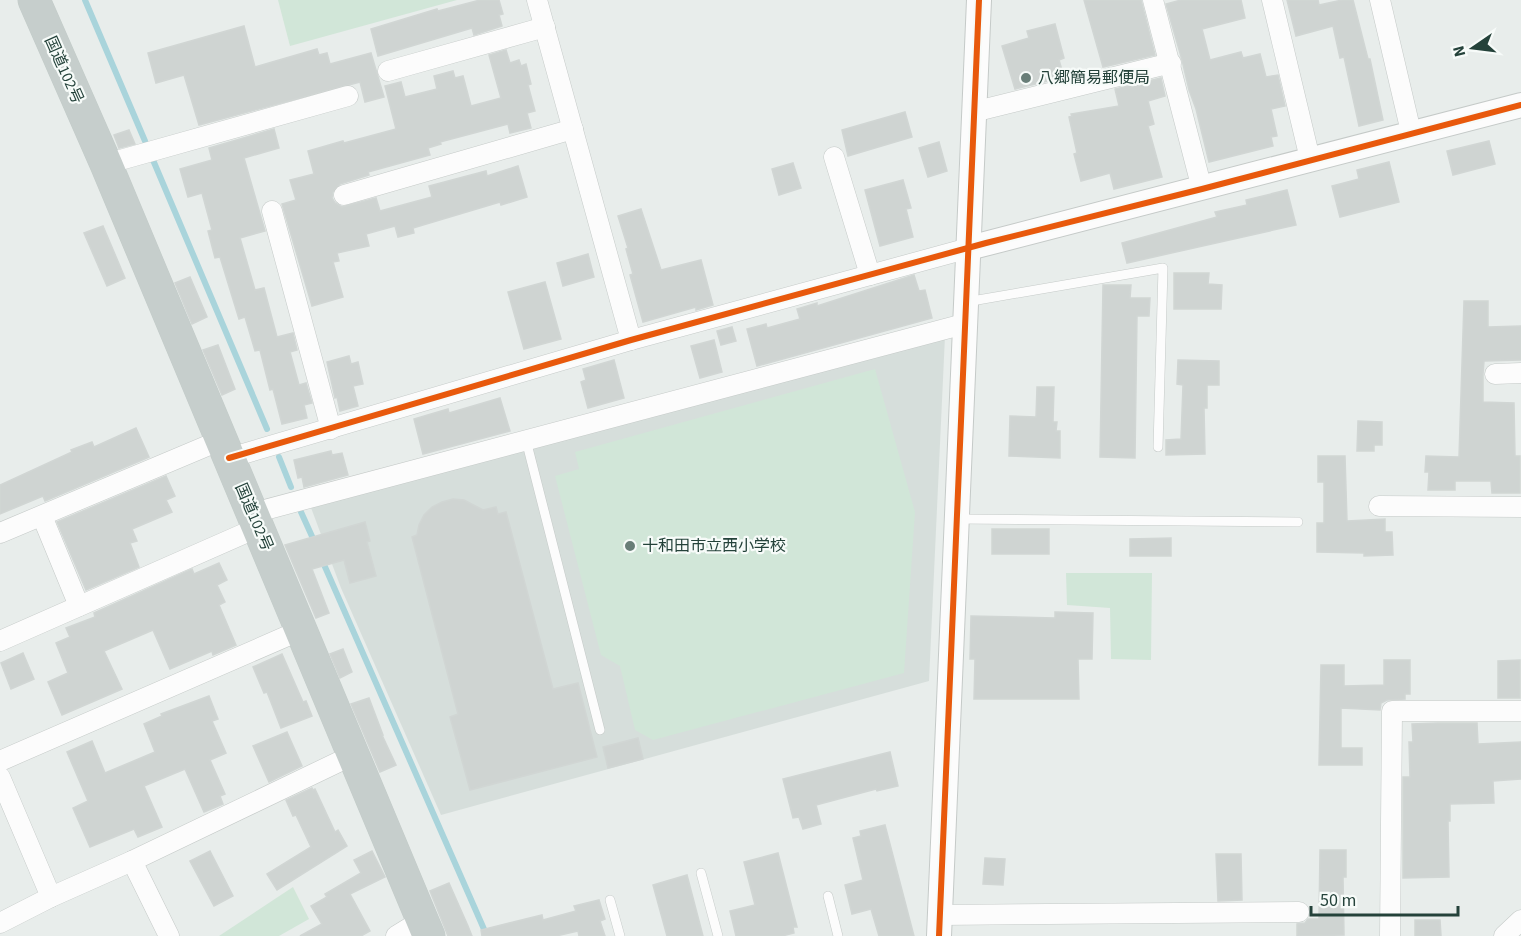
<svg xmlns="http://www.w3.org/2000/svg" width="1521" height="936" font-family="'Source Sans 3','Noto Sans JP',sans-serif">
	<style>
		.built { fill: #d6dedb }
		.green { fill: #d1e6d8 }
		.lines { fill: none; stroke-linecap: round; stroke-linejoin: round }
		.stream { stroke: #a9d4db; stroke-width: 6 }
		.building { fill: #cfd4d2; stroke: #d1d6d4; stroke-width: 1.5 }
		.service-casing { stroke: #c5cac8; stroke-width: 10 }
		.minor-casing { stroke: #c5cac8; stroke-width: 21 }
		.tertiary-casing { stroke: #c5cac8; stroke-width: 26 }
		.trunk-casing { stroke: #c3ccc9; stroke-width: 33 }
		.service { stroke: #fcfcfc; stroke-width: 9 }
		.minor { stroke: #fcfcfc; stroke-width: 20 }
		.tertiary { stroke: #fcfcfc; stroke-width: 24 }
		.trunk { stroke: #c6cecc; stroke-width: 32 }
		.cycleway-casing { stroke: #f7fbf9; stroke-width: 10 }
		.cycleway { stroke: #e8590c; stroke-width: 6 }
		.poi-dot { fill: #697e78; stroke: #f7fbf9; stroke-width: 2 }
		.labels { text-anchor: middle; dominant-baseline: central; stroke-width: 4.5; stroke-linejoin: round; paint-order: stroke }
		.street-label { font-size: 16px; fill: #24423a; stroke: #f7fbf9 }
		.poi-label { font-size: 16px; fill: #24423a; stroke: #f7fbf9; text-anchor: start }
	</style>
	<rect width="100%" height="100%" fill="#e8edeb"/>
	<polygon class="built" points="945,336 929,681 441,815 341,588 310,505"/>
	<g class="green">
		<polygon points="278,0 457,0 290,46"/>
		<polygon points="875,369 915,512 904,673 653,740 635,730 620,666 601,655 555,476 579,469 575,452"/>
		<polygon points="1066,573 1152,573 1151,660 1111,659 1110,608 1067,605"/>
		<polygon points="293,887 309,919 279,936 219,936"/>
	</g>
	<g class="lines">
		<g class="stream">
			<polyline points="85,0 145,141"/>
			<polyline points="153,160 267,429"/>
			<polyline points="279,457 291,487"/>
			<polyline points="301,512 315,543"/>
			<polyline points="322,560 487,936"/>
		</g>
	</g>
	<g class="building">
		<polygon points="480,0 499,0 503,14 499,15 502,26 474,35 472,28 378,56 371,29 437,9 438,11"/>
		<polygon points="1084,0 1141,0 1155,55 1103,67"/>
		<polygon points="1181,0 1241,0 1245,18 1202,29 1210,60 1241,52 1243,58 1260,54 1266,77 1278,75 1285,106 1271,109 1277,136 1271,137 1273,146 1209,162 1196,109 1189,90 1182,60 1166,4"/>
		<polygon points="1287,0 1318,0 1319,5 1342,0 1353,0 1368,59 1370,59 1383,120 1359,126 1344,57 1340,58 1333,26 1296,36"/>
		<polygon points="1055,24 1064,58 1059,60 1064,77 1015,89 1002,46 1029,38 1027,31"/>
		<polygon points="244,26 255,67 317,49 319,55 327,53 330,64 371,53 384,97 365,102 360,82 199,125 184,75 156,83 148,53"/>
		<polygon points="506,50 510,63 519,60 521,66 526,64 531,84 528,85 535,111 527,113 531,128 510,133 508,124 440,142 441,144 428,148 430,155 368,172 369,175 340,184 333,192 332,198 335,203 342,207 376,198 380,211 432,197 429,186 486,171 487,176 518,166 527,197 501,205 500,202 413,228 414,233 398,237 395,226 366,234 369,246 337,253 339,261 333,262 343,297 312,306 282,204 296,200 290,180 314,174 308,151 343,141 344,143 396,129 385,86 401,82 405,97 437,89 434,76 453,71 455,78 463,76 471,106 501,98 489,55"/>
		<polygon points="1161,78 1165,96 1148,101 1154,124 1148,126 1162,177 1114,189 1110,173 1081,181 1074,154 1077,153 1069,117 1072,116 1071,114 1119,106 1115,89"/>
		<polygon points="905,112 912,137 848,156 842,130"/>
		<polygon points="274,129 279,148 244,158 265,231 240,238 255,290 264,288 277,337 293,333 297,350 290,352 299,385 306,383 312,403 304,405 307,418 282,424 273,389 270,390 260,350 255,351 245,317 239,319 220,257 215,258 208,231 212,230 202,193 188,197 180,169 212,160 209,148"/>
		<polygon points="129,130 135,144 119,148 114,135"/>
		<polygon points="1489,141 1495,164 1453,175 1447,151"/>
		<polygon points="939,142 947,171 928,177 919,148"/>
		<polygon points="1389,162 1399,202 1340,217 1332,186 1359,179 1357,170"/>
		<polygon points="793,163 801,188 779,195 772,169"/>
		<polygon points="903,180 911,208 906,209 913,237 880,246 865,190"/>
		<polygon points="1287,190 1296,225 1127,263 1122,243 1217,217 1215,212 1247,205 1246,200"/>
		<polygon points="641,209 661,270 701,260 713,305 696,310 696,307 643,322 630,275 633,274 626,249 628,248 618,216"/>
		<polygon points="103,226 125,278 107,286 84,233"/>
		<polygon points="588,254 594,277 563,286 557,263"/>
		<polygon points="1174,273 1209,273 1208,284 1222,285 1221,309 1174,309"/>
		<polygon points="914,275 919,291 925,290 932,318 757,366 747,329 766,324 767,328 800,319 797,309 817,303 817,306"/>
		<polygon points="190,277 207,317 192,324 175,283"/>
		<polygon points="545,282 561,339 524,349 508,292"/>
		<polygon points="1103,285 1131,285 1130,298 1150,298 1149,316 1137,316 1135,458 1100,457"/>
		<polygon points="1464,301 1488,301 1488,327 1521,326 1521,360 1484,361 1483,374 1483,402 1514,403 1515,456 1520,456 1520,493 1492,493 1491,481 1455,481 1455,490 1428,490 1429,472 1425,472 1426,456 1459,457"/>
		<polygon points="732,327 736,341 721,345 717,331"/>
		<polygon points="714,340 722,372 700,378 691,346"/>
		<polygon points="218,345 235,389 222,395 203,350"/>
		<polygon points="349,356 351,364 358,362 363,384 353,386 358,406 340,411 337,397 335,398 327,362"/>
		<polygon points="614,360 624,398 588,408 581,382 586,380 583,369"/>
		<polygon points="1178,360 1219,361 1219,385 1207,385 1207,408 1204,408 1205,454 1166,455 1166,440 1181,439 1183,385 1177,384"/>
		<polygon points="1037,387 1054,387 1053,422 1057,422 1056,431 1060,431 1060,458 1009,456 1010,416 1036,417"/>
		<polygon points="500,398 510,431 423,454 414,419 448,409 449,413"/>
		<polygon points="1358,421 1382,422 1382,445 1374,445 1374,451 1357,451"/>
		<polygon points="136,428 149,457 45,501 43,496 0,514 0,485 72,452 71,450 92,442 94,447"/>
		<polygon points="331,451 332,455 342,453 348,475 304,487 302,477 298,478 294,460"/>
		<polygon points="1318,456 1345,456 1347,521 1385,519 1385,532 1392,532 1393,555 1364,556 1364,553 1317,552 1317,523 1324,523 1324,482 1318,482"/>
		<polygon points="166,476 175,496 166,500 172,512 132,529 137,541 130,543 139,567 86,590 57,522"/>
		<polygon points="453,499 464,500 483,510 496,507 498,514 506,512 553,689 578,683 597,757 470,790 450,717 458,714 412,537 417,535 419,525 424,515 432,507 442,502"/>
		<polygon points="365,522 370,541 367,542 376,576 350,583 344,560 312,569 329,613 316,618 285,545"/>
		<rect x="992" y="529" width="57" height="25"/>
		<polygon points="1171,538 1171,556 1130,556 1130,539"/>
		<polygon points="219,563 227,580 217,585 225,602 219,605 236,645 213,655 212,651 170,669 153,630 104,651 122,689 62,715 48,682 68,673 56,643 70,637 66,628 95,617 94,613 192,569 194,574"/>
		<polygon points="1055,612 1093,613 1092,659 1078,659 1079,699 974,699 975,659 970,659 971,616 1055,618"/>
		<polygon points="343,649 352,672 340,678 330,654"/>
		<polygon points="23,653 34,679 11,689 1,663"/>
		<polygon points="282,654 303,702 306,701 312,716 281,728 267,692 264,693 253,667"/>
		<polygon points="1384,660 1410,660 1410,694 1405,694 1405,699 1387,700 1381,703 1380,710 1341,708 1341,748 1362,748 1362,765 1319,765 1321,665 1344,665 1344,686 1384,685"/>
		<polygon points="1520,660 1520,698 1498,698 1498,661"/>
		<polygon points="209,696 218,719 212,721 226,753 210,760 225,794 220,796 223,804 204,812 185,769 144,786 162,827 138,837 134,829 90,847 73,808 88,801 67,752 92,741 105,773 155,752 144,724 162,716 161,714"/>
		<polygon points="369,698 383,735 382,735 396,765 380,772 351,704"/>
		<polygon points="1438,723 1477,723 1478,744 1521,742 1521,779 1493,781 1494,803 1450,804 1450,821 1448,821 1449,877 1403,878 1403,777 1410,777 1409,742 1413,742 1412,724"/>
		<polygon points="287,732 302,766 269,782 253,746"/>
		<polygon points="638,738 643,759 608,768 603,747"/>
		<polygon points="890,752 898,786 877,791 876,789 816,805 821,824 803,829 799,817 793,818 783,779"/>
		<polygon points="312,788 313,790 315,789 335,832 338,830 347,846 277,890 267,874 311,847 296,815 293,816 286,800"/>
		<polygon points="885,825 909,917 914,936 879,936 871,909 852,914 845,885 863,880 853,838 861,836 860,831"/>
		<polygon points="1320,850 1346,850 1346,877 1343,877 1344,935 1297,936 1297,924 1305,923 1308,919 1319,919"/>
		<polygon points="210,851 233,896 214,906 190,861"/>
		<polygon points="372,851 385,877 350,894 370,931 361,936 300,936 322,924 311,906 327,897 325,894 361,873 354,860"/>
		<polygon points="778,853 797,927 793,927 794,933 782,936 736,936 730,911 755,905 744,862"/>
		<polygon points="1216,854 1241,854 1242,900 1218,901"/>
		<polygon points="985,858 1005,859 1003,885 983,884"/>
		<polygon points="687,875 703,936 667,936 653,885"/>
		<polygon points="449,883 468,926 472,936 448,936 430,891"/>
		<polygon points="599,900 605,919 600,921 605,936 579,936 578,931 556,936 482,936 481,930 542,915 543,920 576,911 574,906"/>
		<polygon points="1415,920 1440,920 1441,936 1415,936"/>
	</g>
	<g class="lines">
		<g class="service-casing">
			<g id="service">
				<polyline points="966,302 1163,268 1158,447"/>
				<polyline points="526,440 600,730"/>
				<polyline points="958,519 1298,522"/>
				<polyline points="701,873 718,936"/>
				<polyline points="828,896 838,936"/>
				<polyline points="610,900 620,936"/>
			</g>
		</g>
		<g class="minor-casing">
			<g id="minor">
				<polyline points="537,0 631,340"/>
				<polyline points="1153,0 1202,189"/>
				<polyline points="1272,0 1310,159"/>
				<polyline points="1380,0 1411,132"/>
				<polyline points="388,71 545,27"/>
				<polyline points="973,112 1171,63"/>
				<polyline points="834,157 870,275"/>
				<polyline points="106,164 348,96"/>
				<polyline points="344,195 573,129"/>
				<polyline points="272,211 331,429"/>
				<polyline points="1495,374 1521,373"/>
				<polyline points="229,458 631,340 969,248"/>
				<polyline points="1379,506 1521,507"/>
				<polyline points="253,513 964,324"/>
				<polyline points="42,516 79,606"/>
				<polyline points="0,533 221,440"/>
				<polyline points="0,641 259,527"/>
				<polyline points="0,761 301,630"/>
				<polyline points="0,777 51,897"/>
				<polyline points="132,861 169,936"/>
				<polyline points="940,915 1299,912"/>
				<polyline points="0,923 51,897 132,861 353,755"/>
				<polyline points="396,936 422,920"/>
				<polyline points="1390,936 1392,711 1521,711"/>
				<polyline points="1504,936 1521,920"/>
			</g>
		</g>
		<g class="tertiary-casing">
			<g id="tertiary">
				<polyline points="969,248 1521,105"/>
				<polyline points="939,936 979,0"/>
			</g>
		</g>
		<g class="trunk-casing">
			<polyline id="trunk" points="34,0 106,164 429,936"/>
		</g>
		<use href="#service" class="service"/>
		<use href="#minor" class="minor"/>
		<use href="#tertiary" class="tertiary"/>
		<use href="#trunk" class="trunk"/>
		<g class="cycleway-casing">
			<g id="cycleway">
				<polyline points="229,458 631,340 986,243 1202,189 1521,105"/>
				<polyline points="939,936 979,0"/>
			</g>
		</g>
		<use href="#cycleway" class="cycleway"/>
	</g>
	<g class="poi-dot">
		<circle cx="1026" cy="78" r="6"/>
		<circle cx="630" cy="546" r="6"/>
	</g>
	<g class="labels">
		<g class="street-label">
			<text transform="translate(64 70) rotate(66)">国道102号</text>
			<text transform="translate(254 517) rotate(67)">国道102号</text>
		</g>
		<g class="poi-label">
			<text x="1038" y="78">八郷簡易郵便局</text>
			<text x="642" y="546">十和田市立西小学校</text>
		</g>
	</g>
	<g transform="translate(1473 48) rotate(256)" stroke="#f7fbf9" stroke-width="4.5" paint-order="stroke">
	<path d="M0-4.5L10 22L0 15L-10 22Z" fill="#24423a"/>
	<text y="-9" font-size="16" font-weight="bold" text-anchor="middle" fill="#24423a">N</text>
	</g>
	<path d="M1311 906v9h147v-9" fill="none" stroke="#24423a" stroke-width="3"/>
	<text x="1320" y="906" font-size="18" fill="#24423a" stroke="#f7fbf9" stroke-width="4.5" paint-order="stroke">50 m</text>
</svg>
